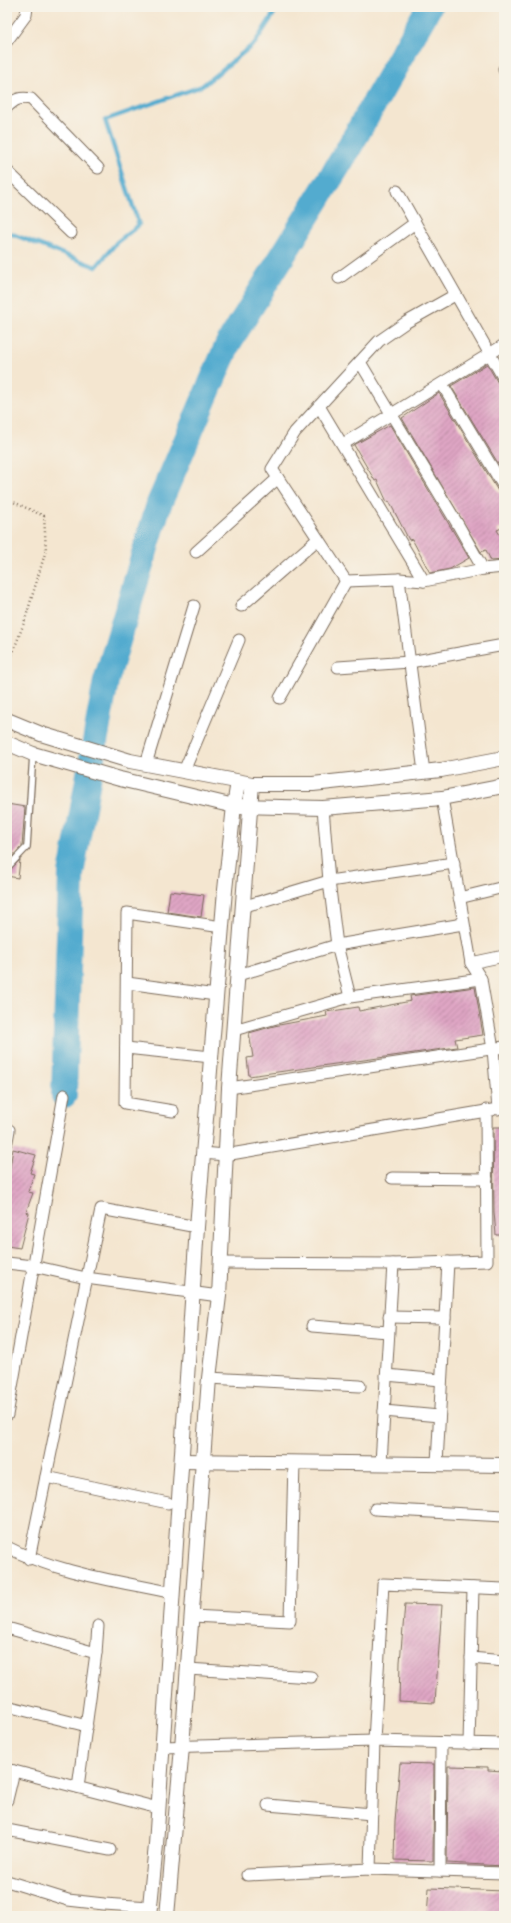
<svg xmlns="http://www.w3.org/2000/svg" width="511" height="1923" font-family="'Playpen Sans',sans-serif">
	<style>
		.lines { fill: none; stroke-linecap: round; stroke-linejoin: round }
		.stream { stroke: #52abcf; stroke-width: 4.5 }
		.river { stroke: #52abcf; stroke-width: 26 }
		.building { fill: url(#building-hatch) }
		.service-casing { stroke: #7c6c5c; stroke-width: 8 }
		.minor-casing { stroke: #7c6c5c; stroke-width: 13 }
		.tertiary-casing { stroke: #7c6c5c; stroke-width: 16 }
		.path { stroke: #7c6c5c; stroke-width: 2.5; stroke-dasharray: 1 3; stroke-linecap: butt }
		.service { stroke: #fff; stroke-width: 5.5 }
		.minor { stroke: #fff; stroke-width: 11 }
		.tertiary { stroke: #fff; stroke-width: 14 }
	</style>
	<defs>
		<pattern id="building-hatch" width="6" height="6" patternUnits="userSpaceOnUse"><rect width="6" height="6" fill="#dfa6c5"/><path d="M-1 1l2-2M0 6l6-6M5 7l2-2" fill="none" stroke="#b6879f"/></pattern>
	</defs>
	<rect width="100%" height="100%" fill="#f7f3e8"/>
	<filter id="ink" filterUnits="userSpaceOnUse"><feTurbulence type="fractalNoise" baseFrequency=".025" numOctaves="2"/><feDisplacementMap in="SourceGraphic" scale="8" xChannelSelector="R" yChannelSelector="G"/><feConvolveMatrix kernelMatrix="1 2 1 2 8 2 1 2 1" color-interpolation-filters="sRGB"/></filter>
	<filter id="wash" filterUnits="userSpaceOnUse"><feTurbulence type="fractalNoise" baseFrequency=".012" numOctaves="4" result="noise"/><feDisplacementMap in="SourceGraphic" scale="16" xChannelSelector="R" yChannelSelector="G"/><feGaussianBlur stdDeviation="0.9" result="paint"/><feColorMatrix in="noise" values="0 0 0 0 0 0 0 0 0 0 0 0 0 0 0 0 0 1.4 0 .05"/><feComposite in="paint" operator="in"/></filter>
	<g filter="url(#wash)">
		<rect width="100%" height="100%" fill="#f4e6d0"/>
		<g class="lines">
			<polyline class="stream" points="7,232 96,267 117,242 139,225 105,120 202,86 255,43 278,7"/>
			<polyline class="river" points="64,1095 71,874 106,681 159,504 228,344 343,158 429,7"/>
		</g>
		<g id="blocks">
			<g class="building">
				<polygon points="487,364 498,383 504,386 504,473 451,386"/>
				<polygon points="439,393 498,491 504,494 504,527 497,530 504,542 504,560 491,561 486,550 481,552 402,418"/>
				<polygon points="390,425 469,558 450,569 430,573 412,539 409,540 389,501 387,502 377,480 375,481 354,445"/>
				<polygon points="7,804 25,807 22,846 7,862"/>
				<polygon points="20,860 18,878 7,876 7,872"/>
				<polygon points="170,891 204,895 201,917 167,912"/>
				<polygon points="475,987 483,1035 455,1039 457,1047 249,1076 247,1058 253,1057 249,1033 274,1026 327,1016 326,1012 358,1007 359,1011 411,1001 410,996"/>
				<polygon points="493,1127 504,1127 504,1235 496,1235 494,1212"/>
				<polygon points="13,1149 36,1155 30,1173 34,1174 28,1192 33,1193 26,1212 29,1213 20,1248 7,1246 7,1185"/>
				<polygon points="405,1604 442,1605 435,1703 399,1701 400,1662"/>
				<polygon points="400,1763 434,1764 433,1861 394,1860 395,1821"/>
				<polygon points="448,1766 488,1767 488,1770 504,1771 504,1866 447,1863"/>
				<polygon points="429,1888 504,1891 504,1916 427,1916"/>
			</g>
		</g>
	</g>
	<g filter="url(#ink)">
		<use href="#blocks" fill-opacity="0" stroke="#7c6c5c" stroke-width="1"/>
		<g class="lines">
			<g class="service-casing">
				<polyline id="service" points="7,868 27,847 33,754"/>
			</g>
			<g class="minor-casing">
				<g id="minor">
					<polyline points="7,41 26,15 27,7"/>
					<polyline points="504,69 504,70"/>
					<path d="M7 107C15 99 20 97 31 99L98 168"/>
					<polyline points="7,171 71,233"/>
					<polyline points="397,191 504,379"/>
					<polyline points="339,278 415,223"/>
					<polyline points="455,295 405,323 379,341 295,432 272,469 346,581 399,579 424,581 483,569 504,567"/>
					<polyline points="360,362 457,523 483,569"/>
					<polyline points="442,384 504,487"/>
					<polyline points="319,406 424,581"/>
					<polyline points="343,444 504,345"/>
					<polyline points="196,552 278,478"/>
					<polyline points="399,579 424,772"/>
					<polyline points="241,606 318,539"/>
					<polyline points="338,667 410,662 504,645"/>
					<polyline points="280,698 346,581"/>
					<polyline points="146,764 194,606"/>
					<polyline points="184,771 239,640"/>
					<polyline points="442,798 471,963 481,979 493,1049 498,1109"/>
					<polyline points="323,808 329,881 337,945 350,997"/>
					<polyline points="459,898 504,887"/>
					<polyline points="242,907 329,881 454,863"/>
					<polyline points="471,963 504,956"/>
					<polyline points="238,975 337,945 463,924"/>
					<polyline points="127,983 216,995"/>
					<polyline points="234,1030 350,997 481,979"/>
					<polyline points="126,1048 211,1057"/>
					<polyline points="229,1088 504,1047"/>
					<polyline points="173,1111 125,1103 127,913 222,927"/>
					<polyline points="7,1129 9,1130 7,1141"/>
					<polyline points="203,1153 225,1155 492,1110"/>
					<polyline points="392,1178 487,1179"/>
					<polyline points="7,1263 33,1266 86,1278 219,1296"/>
					<polyline points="221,1263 393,1264 487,1261 486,1110"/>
					<polyline points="389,1317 445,1318"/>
					<polyline points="312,1326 388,1332"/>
					<polyline points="386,1375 441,1380"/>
					<polyline points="209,1378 360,1386"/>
					<polyline points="384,1411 439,1416"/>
					<polyline points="7,1415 64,1095"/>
					<polyline points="381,1463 393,1264"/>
					<polyline points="437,1463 448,1262"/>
					<polyline points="46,1477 168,1503"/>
					<polyline points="375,1509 504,1516"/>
					<path d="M7 1547C57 1573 118 1581 173 1593"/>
					<polyline points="29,1559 101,1209 197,1227"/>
					<polyline points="192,1616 290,1621 294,1462"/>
					<polyline points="7,1628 96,1653 78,1787"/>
					<polyline points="96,1653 98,1626"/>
					<polyline points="471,1658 504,1661"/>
					<polyline points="188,1669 311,1677"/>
					<polyline points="7,1706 87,1726"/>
					<polyline points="469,1744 473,1588"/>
					<polyline points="162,1747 374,1741 504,1744"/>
					<polyline points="14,1771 158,1808"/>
					<polyline points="7,1800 14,1771 8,1770"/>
					<polyline points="268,1805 372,1814"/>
					<polyline points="7,1830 110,1850"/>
					<polyline points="370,1869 374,1741 383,1584 504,1589"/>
					<polyline points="440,1871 441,1743"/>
					<polyline points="247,1875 370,1869 504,1873"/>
					<polyline points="7,1881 68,1900 104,1904 150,1907"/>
				</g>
			</g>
			<g class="tertiary-casing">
				<g id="tertiary">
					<polyline points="7,720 41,734 130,761 252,784 313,784 441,770 504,758"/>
					<polyline points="7,743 33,754 120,779 234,806 323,808 442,798 504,786"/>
					<polyline points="182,1461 504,1465"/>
					<polyline points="149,1916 156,1845 197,1227 225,890 234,806 238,782"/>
					<polyline points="167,1916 182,1747 209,1378 219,1296 229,1088 252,784"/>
				</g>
			</g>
			<polyline class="path" points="7,499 44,516 46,550 25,620 7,668"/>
			<use href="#service" class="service"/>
			<use href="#minor" class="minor"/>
			<use href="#tertiary" class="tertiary"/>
		</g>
	</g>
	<rect width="511" height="1923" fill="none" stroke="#f7f3e8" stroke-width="24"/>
</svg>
